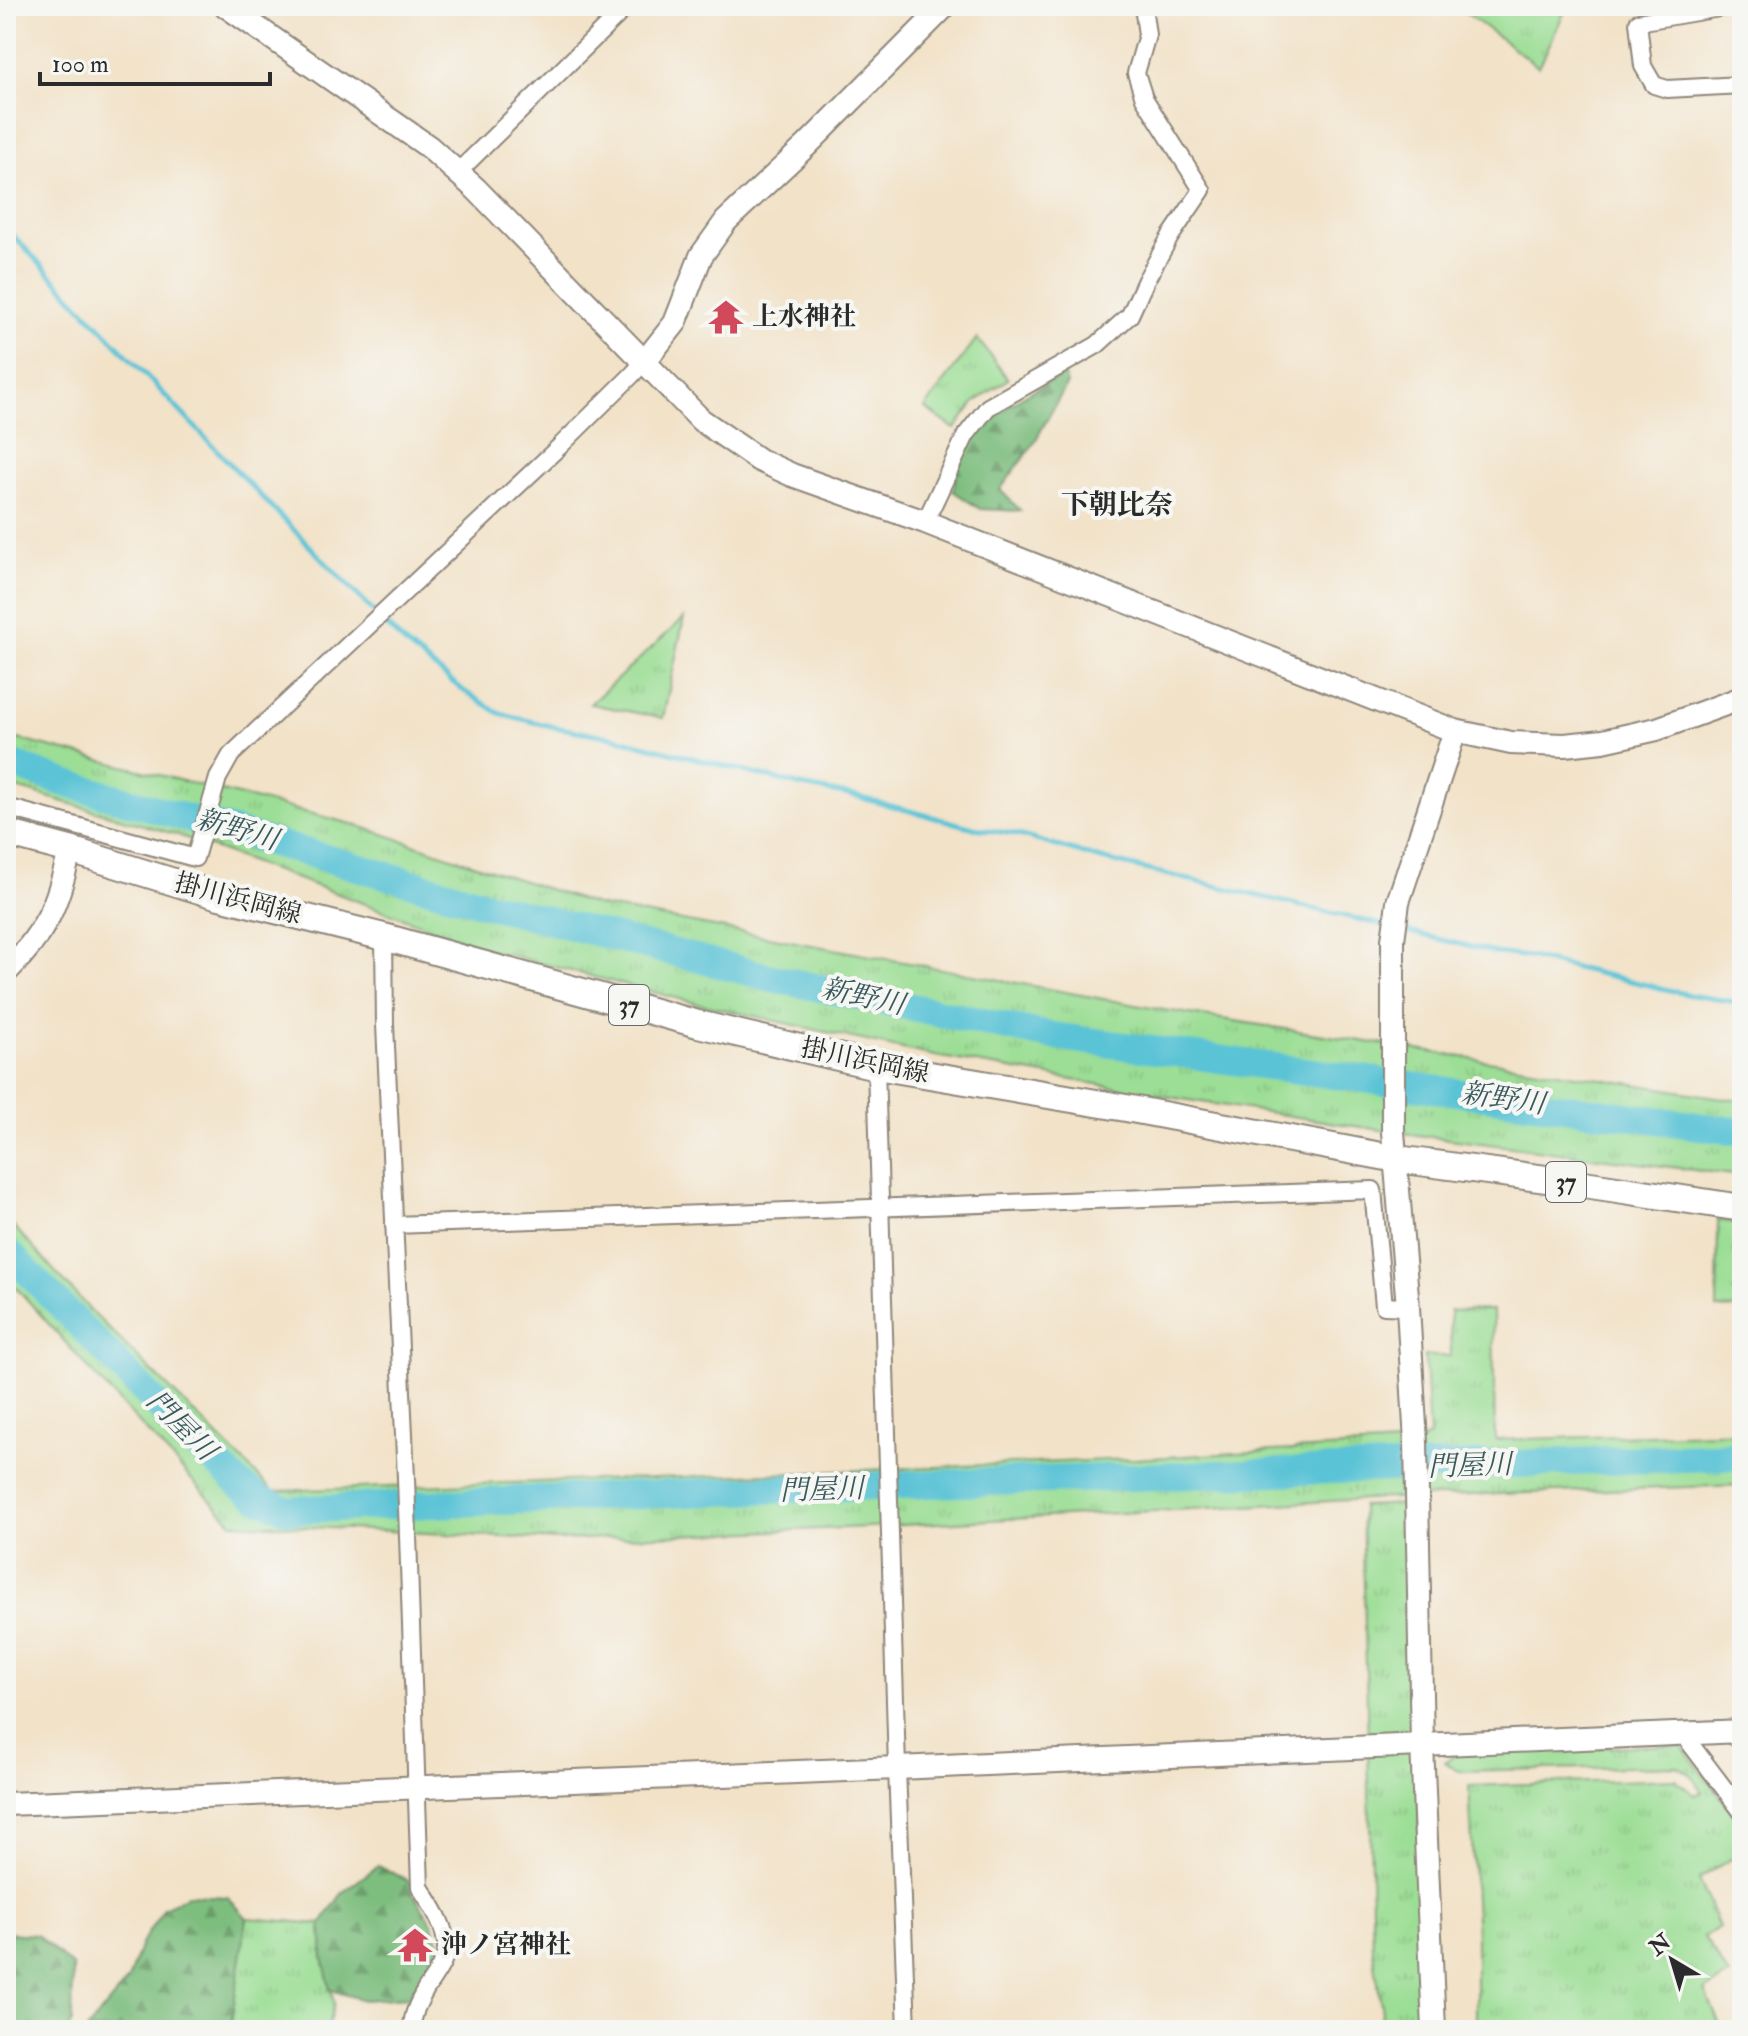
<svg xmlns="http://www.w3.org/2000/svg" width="1748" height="2036" font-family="'IM FELL Double Pica','Noto Serif JP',serif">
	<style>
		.grass { fill: url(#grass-tufts); stroke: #648460; stroke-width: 2 }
		.forest { fill: url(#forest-firs); stroke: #547454; stroke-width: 2 }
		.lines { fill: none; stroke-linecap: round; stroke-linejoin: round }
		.stream { stroke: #5ac3d6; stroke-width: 5 }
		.river { stroke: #5ac3d6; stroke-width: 28 }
		.minor-casing { stroke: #8e867a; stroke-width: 20 }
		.tertiary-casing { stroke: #8e867a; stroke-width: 26 }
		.primary-casing { stroke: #8e867a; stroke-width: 30 }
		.minor { stroke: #fff; stroke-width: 16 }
		.tertiary { stroke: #fff; stroke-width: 22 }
		.primary { stroke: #fff; stroke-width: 26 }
		.labels { text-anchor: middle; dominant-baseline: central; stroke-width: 8; stroke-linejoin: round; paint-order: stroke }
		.shield { fill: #f6f6f2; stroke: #686867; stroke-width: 2 }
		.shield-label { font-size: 24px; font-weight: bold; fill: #2b2b2b }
		.poi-label { font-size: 26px; font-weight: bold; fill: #2b2b2b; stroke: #f6f6f2; text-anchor: start }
		.street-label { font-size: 26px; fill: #2b2b2b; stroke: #f6f6f2 }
		.neighbourhood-label { font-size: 28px; font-weight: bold; fill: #2b2b2b; stroke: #f6f6f2 }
		.water-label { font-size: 28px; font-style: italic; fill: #39595e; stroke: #f6f6f2 }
	</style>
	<defs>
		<pattern id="grass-tufts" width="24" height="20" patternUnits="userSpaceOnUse" patternTransform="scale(2)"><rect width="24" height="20" fill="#9cde95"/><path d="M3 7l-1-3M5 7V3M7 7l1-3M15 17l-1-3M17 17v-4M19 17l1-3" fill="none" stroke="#87bf81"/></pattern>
		<pattern id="forest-firs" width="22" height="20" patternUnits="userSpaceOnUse" patternTransform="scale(2)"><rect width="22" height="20" fill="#7dbd7e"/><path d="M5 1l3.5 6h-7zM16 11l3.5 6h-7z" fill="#679a67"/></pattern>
	</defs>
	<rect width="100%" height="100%" fill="#f6f6f2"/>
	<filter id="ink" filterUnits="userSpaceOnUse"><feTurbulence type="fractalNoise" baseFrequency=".0125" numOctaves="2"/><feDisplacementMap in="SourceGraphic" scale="16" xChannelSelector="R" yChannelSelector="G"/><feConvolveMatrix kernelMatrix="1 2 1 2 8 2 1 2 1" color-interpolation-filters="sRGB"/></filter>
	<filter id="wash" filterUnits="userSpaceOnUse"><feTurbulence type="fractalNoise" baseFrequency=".006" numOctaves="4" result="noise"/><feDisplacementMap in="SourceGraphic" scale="32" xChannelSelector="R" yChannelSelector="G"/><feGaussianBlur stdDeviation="1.8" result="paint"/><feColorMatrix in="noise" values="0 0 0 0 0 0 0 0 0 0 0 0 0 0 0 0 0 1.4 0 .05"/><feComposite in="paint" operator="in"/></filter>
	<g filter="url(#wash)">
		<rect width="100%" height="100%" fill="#f2e2c8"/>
		<g class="grass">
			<polygon points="1461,6 1573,6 1563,15 1539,67 1462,10"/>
			<polygon points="977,338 1008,379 975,402 955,429 925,408"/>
			<polygon points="684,618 663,718 590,704"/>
			<polygon points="6,736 356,825 596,905 1152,1008 1742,1101 1742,1176 1393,1132 1182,1099 930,1055 699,1004 490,950 178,835 6,785"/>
			<polygon points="6,1218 92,1312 273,1491 769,1474 1132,1459 1416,1443 1429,1437 1425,1356 1451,1356 1450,1311 1493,1310 1495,1440 1742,1432 1742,1485 1368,1499 868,1527 559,1540 232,1523 99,1380 6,1276"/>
			<polygon points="1718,1220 1742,1224 1742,1308 1717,1309"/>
			<polygon points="1404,1504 1426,1945 1417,1947 1418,2030 1378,2030 1382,2012 1373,1950 1362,1506"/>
			<polygon points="1681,1745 1742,1825 1742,1875 1732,1858 1699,1879 1719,1927 1704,1937 1729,1976 1705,1990 1722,2030 1682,2030 1681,2026 1567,2030 1476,2030 1476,1918 1469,1786 1676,1779 1676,1781 1695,1795 1703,1792 1689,1773 1677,1766 1458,1771 1445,1762 1456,1753 1574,1748"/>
			<polygon points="247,1918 321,1924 323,1957 334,2003 327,2030 228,2030"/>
		</g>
		<g class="forest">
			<path d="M1064 375 1067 384 1034 443 1000 490 1021 511 980 509 953 491C955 482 956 473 959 465 975 422 1024 393 1064 375Z"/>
			<polygon points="378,1866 411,1882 413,1893 433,1924 441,1950 409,1997 364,2000 330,1990 323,1957 321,1924 343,1892"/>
			<polygon points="188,1895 228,1897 247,1918 230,2030 87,2030 128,1980 141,1944 164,1908"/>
			<polygon points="6,1933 37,1935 73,1967 72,2022 68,2030 6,2030"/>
		</g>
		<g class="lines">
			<g class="stream">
				<polyline points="6,228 253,488 405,644 464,691 499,713 554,727 612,737 802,786 854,796 974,828 1015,834 1105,860 1387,926"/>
				<polyline points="1401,930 1497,953 1529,957 1690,995 1742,1003"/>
			</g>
			<g class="river">
				<polyline points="6,762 65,783 482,903 772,978 1046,1035 1742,1132"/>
				<polyline points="6,1250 197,1445 239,1484 260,1499 288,1510 784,1489 1742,1456"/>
			</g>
		</g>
	</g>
	<g filter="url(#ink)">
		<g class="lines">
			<g class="minor-casing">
				<g id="minor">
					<polyline points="1731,6 1638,22 1643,66 1654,85 1667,89 1742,85"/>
					<polyline points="458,172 627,6"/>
					<polyline points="925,522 966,435 988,407 1097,345 1130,315 1146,280 1170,237 1202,190 1144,98 1136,73 1147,35 1143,6"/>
					<polyline points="6,807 195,858 218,778 231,755 559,447 631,376 645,361"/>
					<path d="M384 937 385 1025 406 1478 420 1887C432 1906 447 1927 446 1950 445 1963 433 1978 426 1989 418 2003 412 2014 412 2030"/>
					<polyline points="876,1066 897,1768 907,2030"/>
					<polyline points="394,1225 1373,1190 1384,1306 1408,1307"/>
					<polyline points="1683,1734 1742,1812"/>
				</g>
			</g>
			<g class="tertiary-casing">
				<g id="tertiary">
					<polyline points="226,6 429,147 476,189 701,420 759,460 792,475 925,522 1455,731 1511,743 1565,745 1603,741 1657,729 1742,698"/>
					<polyline points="645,361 675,323 701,256 726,221 807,145 945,6"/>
					<path d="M6 972C46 933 58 904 70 850"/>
					<polyline points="6,1804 897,1768 1742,1731"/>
					<polyline points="1434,2030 1422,1744 1416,1443 1408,1307 1393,1132 1393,940 1398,902 1455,731"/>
				</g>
			</g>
			<g class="primary-casing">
				<polyline id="primary" points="6,833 70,850 219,896 384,937 698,1024 876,1066 1126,1108 1397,1159 1584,1184 1742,1208"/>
			</g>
			<use href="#minor" class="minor"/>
			<use href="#tertiary" class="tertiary"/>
			<use href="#primary" class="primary"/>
		</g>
	</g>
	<defs>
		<g id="temple-bare" transform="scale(2.76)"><path d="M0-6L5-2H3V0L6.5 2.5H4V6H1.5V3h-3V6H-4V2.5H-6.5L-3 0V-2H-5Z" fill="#d1495b" stroke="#f6f6f2" stroke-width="2.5" paint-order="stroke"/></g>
	</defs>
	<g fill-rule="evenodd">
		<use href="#temple-bare" x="726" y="317"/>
		<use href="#temple-bare" x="415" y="1945"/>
	</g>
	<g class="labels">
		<g class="shield">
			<rect x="609" y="985" width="40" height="40" rx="6"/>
			<rect x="1546" y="1162" width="40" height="40" rx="6"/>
		</g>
		<g class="shield-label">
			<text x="629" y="1005">37</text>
			<text x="1566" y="1182">37</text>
		</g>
		<g class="poi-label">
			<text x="752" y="317">上水神社</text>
			<text x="441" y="1945">沖ノ宮神社</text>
		</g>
		<g class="street-label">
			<text transform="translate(238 899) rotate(15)">掛川浜岡線</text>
			<text transform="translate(865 1061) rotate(12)">掛川浜岡線</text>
		</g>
		<g class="neighbourhood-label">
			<text x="1117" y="505">下朝比奈</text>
		</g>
		<g class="water-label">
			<text transform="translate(237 830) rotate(16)">新野川</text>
			<text transform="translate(863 997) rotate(12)">新野川</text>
			<text transform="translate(1503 1099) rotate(8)">新野川</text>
			<text transform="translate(181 1426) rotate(45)">門屋川</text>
			<text transform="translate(1470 1466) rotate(-2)">門屋川</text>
			<text transform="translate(822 1490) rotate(-2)">門屋川</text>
		</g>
	</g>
	<rect width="1748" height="2036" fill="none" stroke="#f6f6f2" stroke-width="32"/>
	<g transform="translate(1672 1960) rotate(322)" stroke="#f6f6f2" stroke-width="6" paint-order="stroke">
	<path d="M0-6L14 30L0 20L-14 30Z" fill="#2b2b2b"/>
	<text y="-12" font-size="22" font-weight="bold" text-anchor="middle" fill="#2b2b2b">N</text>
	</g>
	<path d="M40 72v12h230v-12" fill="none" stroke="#2b2b2b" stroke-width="4"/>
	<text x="52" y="72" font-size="24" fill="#2b2b2b" stroke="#f6f6f2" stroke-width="6" paint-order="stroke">100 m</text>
</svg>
